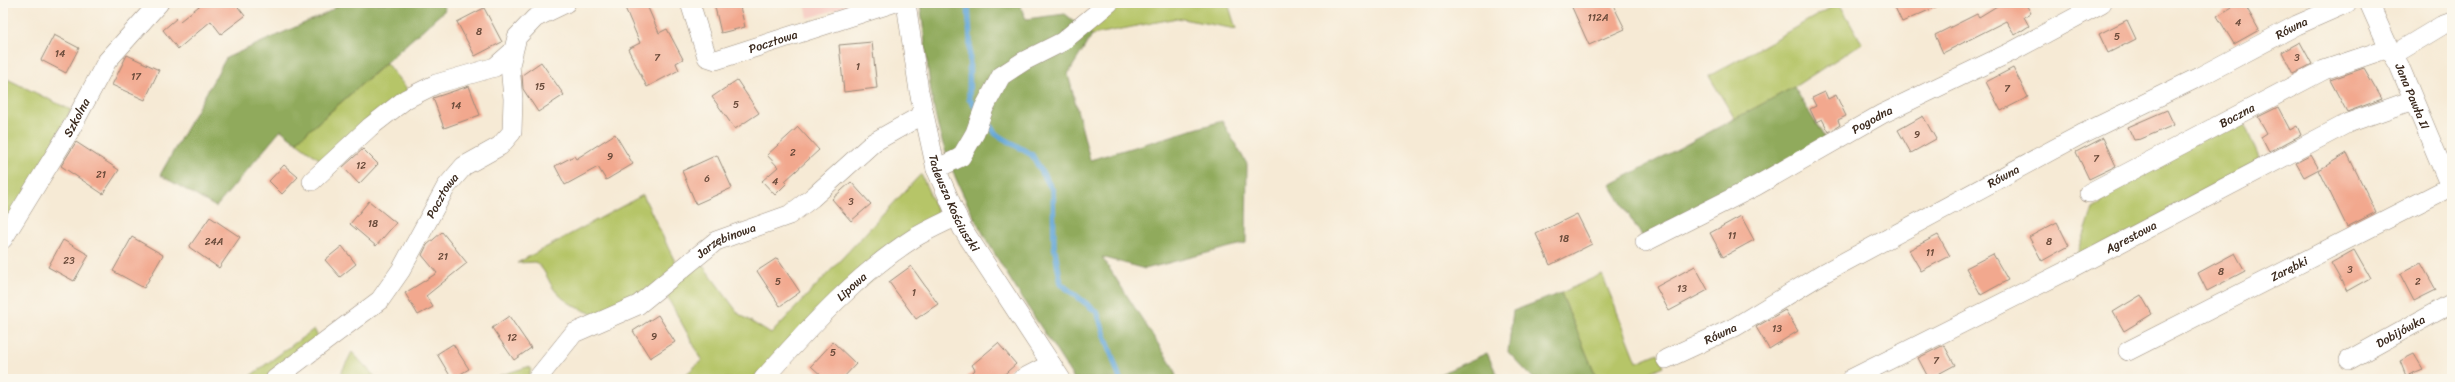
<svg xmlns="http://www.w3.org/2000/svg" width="2455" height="382" font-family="Sriracha,sans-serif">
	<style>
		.built { fill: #f7d1c8 }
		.green { fill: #b6c568; stroke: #787843 }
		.forest { fill: #90aa5c; stroke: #666a3d }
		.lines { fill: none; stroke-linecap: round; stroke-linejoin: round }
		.stream { stroke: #62a6d7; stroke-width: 5.5 }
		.building { fill: #f2a88e }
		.minor-casing { stroke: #988a7a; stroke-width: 20 }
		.minor { stroke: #fff; stroke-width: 19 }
		.labels { text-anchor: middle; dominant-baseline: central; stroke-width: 4; stroke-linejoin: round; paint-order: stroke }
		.number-label { font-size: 10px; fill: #694a3a }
		.street-label { font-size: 12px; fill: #3b2a1e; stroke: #fbf7ec }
	</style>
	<rect width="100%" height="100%" fill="#fbf7ec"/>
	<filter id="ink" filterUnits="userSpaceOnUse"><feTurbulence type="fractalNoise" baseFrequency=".025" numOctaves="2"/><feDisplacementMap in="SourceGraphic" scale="8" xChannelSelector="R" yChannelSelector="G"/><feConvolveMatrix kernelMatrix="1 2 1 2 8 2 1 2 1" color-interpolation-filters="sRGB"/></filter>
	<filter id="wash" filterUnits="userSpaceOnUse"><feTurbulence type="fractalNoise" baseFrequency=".012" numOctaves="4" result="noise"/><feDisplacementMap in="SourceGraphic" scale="16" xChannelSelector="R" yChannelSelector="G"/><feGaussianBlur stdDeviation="0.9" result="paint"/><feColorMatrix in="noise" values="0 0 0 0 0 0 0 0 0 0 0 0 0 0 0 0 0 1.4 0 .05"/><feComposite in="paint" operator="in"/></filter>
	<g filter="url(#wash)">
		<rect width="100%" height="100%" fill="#f6ead5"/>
		<polygon class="built" points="805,3 858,3 808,18"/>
		<g class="green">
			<polygon points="1121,3 1228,3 1236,29 1177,18 1092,35 1085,29"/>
			<polygon points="1839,3 1862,43 1794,87 1735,119 1709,76"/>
			<polygon points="386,63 408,90 326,164 296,142"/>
			<polygon points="3,77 71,110 8,223 3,221"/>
			<polygon points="2242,118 2262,165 2075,261 2093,209 2101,204 2104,190"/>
			<polygon points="921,174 941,220 757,379 681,379 702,360 664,291 701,263 739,314 771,334"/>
			<path d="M643 195 678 268 637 299 601 317C582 310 565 304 553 288 547 278 545 269 535 262L517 263Z"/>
			<polygon points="1602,274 1637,362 1658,353 1664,366 1635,379 1597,379 1561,293"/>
			<polygon points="314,329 320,341 267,379 246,379"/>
			<polygon points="352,352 377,379 338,379"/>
			<polygon points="527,367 531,368 529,379 489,379"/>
		</g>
		<g class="forest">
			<polygon points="342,3 442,3 445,10 296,142 281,130 216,207 160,175 226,58 325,14"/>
			<path d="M920 3H1019L1026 19 1065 14 1092 35 1068 74 1090 160 1222 121 1247 164 1246 243 1145 269 1102 257 1175 370 1176 379H1074C1029 306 969 226 943 144 928 99 927 49 920 3Z"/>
			<polygon points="1794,87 1826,140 1642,236 1610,185"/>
			<polygon points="1561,293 1597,379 1534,379 1508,352 1513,311"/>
			<polygon points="1487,353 1499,379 1429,379"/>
		</g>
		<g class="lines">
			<g class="stream">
				<polyline points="968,3 970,39 969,99 979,111"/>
				<polyline points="984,118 996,134 1032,155 1053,191 1054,245 1061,284 1097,312 1120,379"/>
			</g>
		</g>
		<g id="blocks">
			<g class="building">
				<polygon points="203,3 235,3 245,16 221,34 211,21 178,49 163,30 177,18 180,21"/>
				<polygon points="623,3 646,3 659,33 667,29 683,59 676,63 679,70 647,87 628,49 640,43"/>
				<polygon points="714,3 739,3 745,27 721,33"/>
				<polygon points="1570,3 1612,3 1625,29 1589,45"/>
				<polygon points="1893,3 1945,3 1902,22"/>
				<polygon points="2002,3 2025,3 2031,13 2024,17 2029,26 2015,35 2006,21 1943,53 1935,35 1977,14 1979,17"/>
				<polygon points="2239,3 2244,3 2259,30 2234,44 2217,16"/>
				<polygon points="484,8 502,42 475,56 457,22"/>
				<polygon points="2127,20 2136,39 2108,53 2099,34"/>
				<polygon points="54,35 79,48 66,73 41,60"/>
				<polygon points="872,42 877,88 844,92 839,45"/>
				<polygon points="2300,42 2312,64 2293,74 2282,52"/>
				<polygon points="127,55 159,70 145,100 112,85"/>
				<polygon points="541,62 564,95 538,112 523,89 522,75"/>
				<polygon points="2013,68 2028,97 2001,111 1986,82"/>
				<polygon points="2364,68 2382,99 2347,112 2330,80"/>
				<polygon points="737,80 759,113 735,129 712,97"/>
				<polygon points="469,86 480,115 444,128 433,98"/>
				<polygon points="1825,92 1828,99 1836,95 1846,116 1838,120 1840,125 1829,132 1822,119 1816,122 1810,109 1816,106 1812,98"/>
				<polygon points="2278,107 2290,130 2297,126 2301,135 2269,152 2261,137 2267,133 2258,117"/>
				<polygon points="2167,110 2174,125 2141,139 2134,140 2128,127"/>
				<polygon points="1923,116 1936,139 1911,153 1898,130"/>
				<polygon points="798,127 819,150 785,181 787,183 775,195 762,181 778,167 767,155"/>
				<polygon points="615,134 633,164 606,180 598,167 565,185 555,166 574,156 576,159"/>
				<polygon points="2103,138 2116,166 2089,179 2076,152"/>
				<polygon points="76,142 119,170 103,194 61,166"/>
				<polygon points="363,149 378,164 359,184 343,167"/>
				<polygon points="2347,153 2376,212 2347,227 2319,170"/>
				<polygon points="717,155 732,188 696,204 682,171"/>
				<polygon points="2311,155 2319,169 2304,177 2296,163"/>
				<polygon points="284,165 298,177 282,194 269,181"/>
				<polygon points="851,182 871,204 851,221 832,199"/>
				<polygon points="369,201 396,223 376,246 350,224"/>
				<polygon points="1577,214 1592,244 1550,265 1536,234"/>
				<polygon points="1741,216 1754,240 1723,257 1710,233"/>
				<polygon points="210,217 240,237 219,268 189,247"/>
				<polygon points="2057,222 2069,246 2042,261 2029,237"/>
				<polygon points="442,232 467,263 426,296 433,307 418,315 405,293 437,273 422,255 427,245"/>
				<polygon points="1938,235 1950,256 1921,271 1909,250"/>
				<polygon points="132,237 163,255 144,288 113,271"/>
				<polygon points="63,240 89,255 74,281 48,267"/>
				<polygon points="342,246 356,264 340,277 325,260"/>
				<polygon points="2354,250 2370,278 2347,291 2331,263"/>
				<polygon points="2235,253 2245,271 2207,291 2198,273"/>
				<polygon points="1993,254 2008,280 1981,295 1966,268"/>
				<polygon points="777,258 800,292 780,306 757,271"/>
				<polygon points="2421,263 2436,290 2414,301 2400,274"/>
				<polygon points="911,266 938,304 916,319 889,282"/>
				<polygon points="1695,266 1708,290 1669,311 1656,287"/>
				<polygon points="2141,295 2152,314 2124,331 2113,312"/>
				<polygon points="1785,310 1798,331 1769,349 1756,327"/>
				<polygon points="658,315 675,342 650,358 633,331"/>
				<polygon points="509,316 531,348 514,360 492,328"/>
				<polygon points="833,342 856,364 842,379 825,379 811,366"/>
				<polygon points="998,343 1016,364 999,379 965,379 975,370 972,365"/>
				<polygon points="453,344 469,369 452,379 437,354"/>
				<polygon points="1944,345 1955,365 1929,379 1918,358"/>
				<polygon points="2414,354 2423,369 2406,376 2400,361"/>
			</g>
		</g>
	</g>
	<g filter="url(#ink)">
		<use href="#blocks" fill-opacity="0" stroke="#988a7a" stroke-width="1"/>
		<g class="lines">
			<g class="minor-casing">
				<g id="minor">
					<path id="s1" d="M690 3 707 57 716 60 893 3"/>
					<path id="s2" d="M906 3 919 91 936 169 962 228 1061 379"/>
					<path id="s3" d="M2369 3 2389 48 2399 65 2452 191"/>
					<polyline points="2393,55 2441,26 2452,22"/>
					<polyline points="936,169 961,157 975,133 984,108 1001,76 1024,61 1062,42 1109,3"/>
					<polyline points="312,181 370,127 406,99 436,84 495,67 513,51"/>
					<path id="s4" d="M2089 193 2324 70 2389 48"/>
					<path id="s5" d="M3 239 69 132 107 61 159 3"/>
					<path id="s6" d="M1645 242 1756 186 1882 114 2011 52 2102 3"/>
					<path id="s7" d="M2128 351 2452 186"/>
					<path id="s8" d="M1666 359 1735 327 1824 273 2082 134 2199 77 2297 25 2347 3"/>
					<path id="s9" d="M2349 360 2452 303"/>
					<path id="s10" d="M275 379 380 300 401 270 446 187 464 166 500 146 512 132 513 99 510 65 517 37 535 18 566 3"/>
					<path id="s11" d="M537 379 574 333 638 305 716 241 789 215 812 198 874 142 924 114"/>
					<path id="s12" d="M763 379C810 327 855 276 914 238 927 230 943 223 957 216"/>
					<polyline points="1022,379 1051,364"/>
					<path id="s13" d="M1851 379 2076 266 2348 123 2413 100"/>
				</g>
			</g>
			<use href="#minor" class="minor"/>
		</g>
	</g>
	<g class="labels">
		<g class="number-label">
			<text x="1598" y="18">112A</text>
			<text x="2238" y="23">4</text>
			<text x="479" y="32">8</text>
			<text x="2117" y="37">5</text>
			<text x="60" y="54">14</text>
			<text x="657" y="58">7</text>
			<text x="2297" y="58">3</text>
			<text x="858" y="67">1</text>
			<text x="136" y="77">17</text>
			<text x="540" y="87">15</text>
			<text x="2007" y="89">7</text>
			<text x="736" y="105">5</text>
			<text x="456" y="106">14</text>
			<text x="1917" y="135">9</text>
			<text x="793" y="153">2</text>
			<text x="610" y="157">9</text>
			<text x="2096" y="159">7</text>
			<text x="361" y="166">12</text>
			<text x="101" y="175">21</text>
			<text x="707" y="179">6</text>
			<text x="775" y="182">4</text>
			<text x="851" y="202">3</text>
			<text x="373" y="224">18</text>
			<text x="1732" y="236">11</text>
			<text x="1564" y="239">18</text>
			<text x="214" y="242">24A</text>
			<text x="2049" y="242">8</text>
			<text x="1930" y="253">11</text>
			<text x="443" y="257">21</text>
			<text x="69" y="261">23</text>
			<text x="2350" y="270">3</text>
			<text x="2221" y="272">8</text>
			<text x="778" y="282">5</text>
			<text x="2418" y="282">2</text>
			<text x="1682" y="289">13</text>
			<text x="914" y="293">1</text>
			<text x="1777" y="329">13</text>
			<text x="654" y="337">9</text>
			<text x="512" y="338">12</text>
			<text x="833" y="353">5</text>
			<text x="1936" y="361">7</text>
		</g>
		<g class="street-label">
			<text stroke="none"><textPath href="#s8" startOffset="708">Równa</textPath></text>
			<text stroke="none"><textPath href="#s1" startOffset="126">Pocztowa</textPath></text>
			<text stroke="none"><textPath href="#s3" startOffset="103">Jana Pawła II</textPath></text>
			<text stroke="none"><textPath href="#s4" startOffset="167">Boczna</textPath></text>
			<text stroke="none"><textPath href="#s5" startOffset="142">Szkolna</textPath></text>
			<text stroke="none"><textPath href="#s6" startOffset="258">Pogodna</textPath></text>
			<text stroke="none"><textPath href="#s8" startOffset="384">Równa</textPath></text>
			<text stroke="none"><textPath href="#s10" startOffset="253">Pocztowa</textPath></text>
			<text stroke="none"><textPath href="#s2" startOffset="207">Tadeusza Kościuszki</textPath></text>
			<text stroke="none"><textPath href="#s13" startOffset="314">Agrestowa</textPath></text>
			<text stroke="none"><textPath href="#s11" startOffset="239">Jarzębinowa</textPath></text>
			<text stroke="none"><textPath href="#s7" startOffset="181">Zarębki</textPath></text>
			<text stroke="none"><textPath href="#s12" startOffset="128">Lipowa</textPath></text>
			<text stroke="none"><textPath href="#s9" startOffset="59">Dobijówka</textPath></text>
			<text stroke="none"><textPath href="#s8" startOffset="60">Równa</textPath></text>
		</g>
	</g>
	<rect width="2455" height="382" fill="none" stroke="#fbf7ec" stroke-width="16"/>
</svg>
